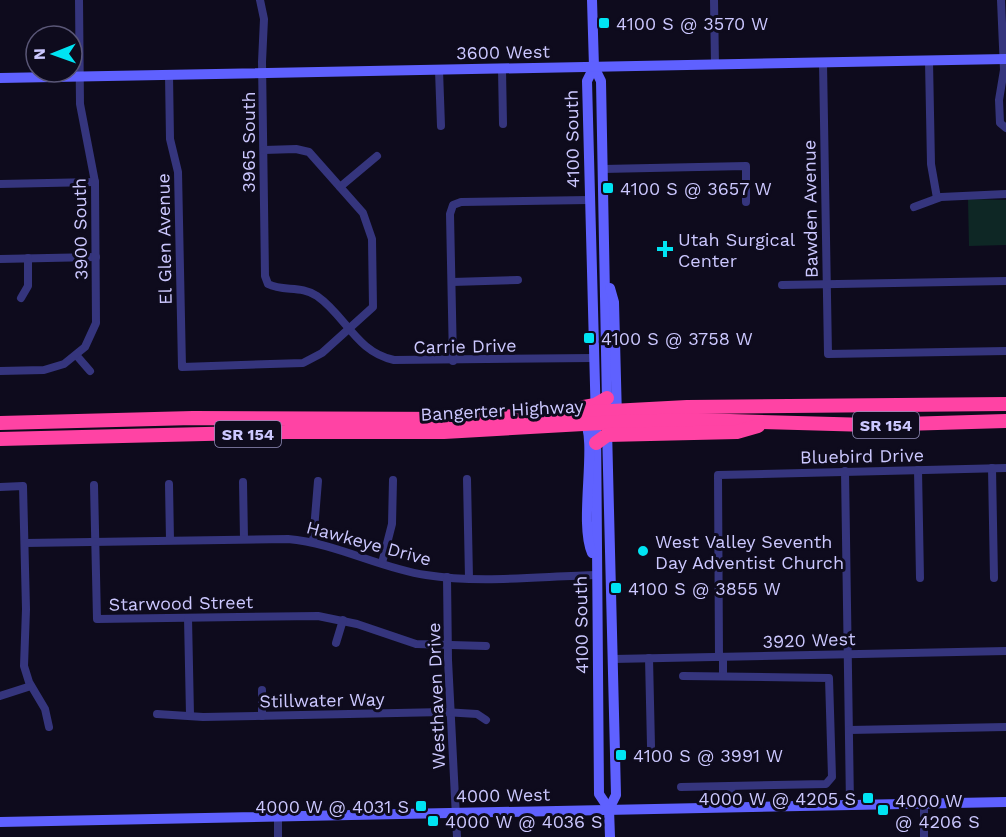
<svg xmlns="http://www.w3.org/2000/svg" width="1006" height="837" font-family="'Work Sans',sans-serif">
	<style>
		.green { fill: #0e2725 }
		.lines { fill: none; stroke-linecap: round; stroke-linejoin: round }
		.street { stroke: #35357d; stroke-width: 8 }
		.secondary { stroke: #5f61ff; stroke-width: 10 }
		.highway { stroke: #ff43a4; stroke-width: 14 }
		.poi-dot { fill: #00e4f3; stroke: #0e0b1d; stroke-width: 2 }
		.labels { text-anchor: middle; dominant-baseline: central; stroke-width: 6; stroke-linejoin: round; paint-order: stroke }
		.shield { fill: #0e0b1d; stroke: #938fbb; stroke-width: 1.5 }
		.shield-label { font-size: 16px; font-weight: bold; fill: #ccc8ff }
		.poi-label { font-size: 18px; fill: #ccc8ff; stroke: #0e0b1d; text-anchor: start }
		.street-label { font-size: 18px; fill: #ccc8ff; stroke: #0e0b1d }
	</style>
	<rect width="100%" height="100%" fill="#0e0b1d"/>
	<polygon class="green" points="968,199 1006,200 1006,245 969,246"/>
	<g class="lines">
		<g class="street">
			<path d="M260 0 264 19 262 62 265 276 268 284C283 292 301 285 317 296 346 316 356 352 394 360L593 358"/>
			<polyline points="714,0 715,65"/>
			<polyline points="1001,0 1004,70 999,100 1000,123 1006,128"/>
			<polyline points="929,61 931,164 937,198"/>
			<polyline points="823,63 828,354 1006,351"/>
			<polyline points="502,69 503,124"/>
			<polyline points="439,70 441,126"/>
			<polyline points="169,75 170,139 178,172 182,367 303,363 322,353 373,307 372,239 363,213 309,152 296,149 264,150"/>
			<polyline points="603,169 746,166 746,202"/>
			<polyline points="0,184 95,182"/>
			<polyline points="340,187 377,156"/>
			<polyline points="914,207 941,197 1006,194"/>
			<polyline points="0,259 96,257"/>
			<polyline points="452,282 518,280"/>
			<polyline points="782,285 1006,281"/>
			<polyline points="21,298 28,286 28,258"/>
			<polyline points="77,356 90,371"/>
			<polyline points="453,361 450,214 453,205 461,202 589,200"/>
			<polyline points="0,371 44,370 64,364 85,347 96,323 95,182 80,104 79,0"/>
			<polyline points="992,468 994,578"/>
			<polyline points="918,470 920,578"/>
			<polyline points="845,471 850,805"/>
			<polyline points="467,479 469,578"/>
			<polyline points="243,482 244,539"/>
			<polyline points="169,484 170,540"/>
			<polyline points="94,485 97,619 318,616 357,624 416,644 486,646"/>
			<polyline points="0,487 23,486 26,609 24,666 29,682 45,709 49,727"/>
			<polyline points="313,542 318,481"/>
			<path d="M25 543 288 539C336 543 379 568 426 575 480 584 543 576 597 575"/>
			<polyline points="382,563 392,524 393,480"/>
			<polyline points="447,577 448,660 457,837"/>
			<polyline points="188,618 190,715"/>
			<polyline points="336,643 343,620"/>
			<polyline points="719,657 718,475 1006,468"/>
			<polyline points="723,657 723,676"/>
			<polyline points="649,658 651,746"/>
			<polyline points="613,659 1006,651"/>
			<polyline points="262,690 262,716"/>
			<polyline points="0,696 31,686"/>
			<polyline points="157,714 203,717 444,712 477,714 486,720"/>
			<polyline points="849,730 1006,727"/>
			<polyline points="731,786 732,807"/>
			<polyline points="681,787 826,784 832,777 829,678 683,676"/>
			<polyline points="924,804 924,837"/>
			<polyline points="278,816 278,837"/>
		</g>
		<g class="secondary">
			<polyline points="592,0 594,67 587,81 596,423 599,794 609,809"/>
			<polyline points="594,67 601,81 607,404"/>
			<polyline points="0,78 1006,59"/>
			<polyline points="610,288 614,302 617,418"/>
			<path d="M583 417C599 439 578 521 592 553"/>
			<polyline points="607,429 616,795 609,809 610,837"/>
			<polyline points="0,822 1006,802"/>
		</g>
		<g class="highway">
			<polyline points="584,407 595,405 607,398"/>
			<polyline points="0,423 193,418 460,419 687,407 1006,404"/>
			<polyline points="0,439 287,432 444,432 619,422 696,420 869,425 1006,421"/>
			<polyline points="596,443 607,435 737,432 758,426"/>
		</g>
	</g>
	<g class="poi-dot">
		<rect x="598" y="17" width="12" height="12" rx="3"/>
		<rect x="602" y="182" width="12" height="12" rx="3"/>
		<path d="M662 240h6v6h6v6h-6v6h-6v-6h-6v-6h6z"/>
		<rect x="583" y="332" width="12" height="12" rx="3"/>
		<circle cx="643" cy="551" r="6"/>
		<rect x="610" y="582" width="12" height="12" rx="3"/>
		<rect x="615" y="749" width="12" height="12" rx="3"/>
		<rect x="862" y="792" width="12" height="12" rx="3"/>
		<rect x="415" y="800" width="12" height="12" rx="3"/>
		<rect x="877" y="804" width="12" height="12" rx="3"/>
		<rect x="427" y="815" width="12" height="12" rx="3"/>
	</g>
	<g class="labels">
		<g class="shield">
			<rect x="853" y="412" width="66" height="26" rx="4.5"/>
			<rect x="215" y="421" width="66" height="26" rx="4.5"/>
		</g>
		<g class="shield-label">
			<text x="886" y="425">SR 154</text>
			<text x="248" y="434">SR 154</text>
		</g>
		<g class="poi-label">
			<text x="616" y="23">4100 S @ 3570 W</text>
			<text x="620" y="188">4100 S @ 3657 W</text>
			<text x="678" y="239">Utah Surgical<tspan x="678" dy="21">Center</tspan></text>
			<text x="601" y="338">4100 S @ 3758 W</text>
			<text x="655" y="541">West Valley Seventh<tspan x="655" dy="21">Day Adventist Church</tspan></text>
			<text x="628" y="588">4100 S @ 3855 W</text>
			<text x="633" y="755">4100 S @ 3991 W</text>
			<text x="856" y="798" text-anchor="end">4000 W @ 4205 S</text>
			<text x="895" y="800">4000 W<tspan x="895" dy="21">@ 4206 S</tspan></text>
			<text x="409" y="806" text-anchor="end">4000 W @ 4031 S</text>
			<text x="445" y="821">4000 W @ 4036 S</text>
		</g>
		<g class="street-label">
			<text transform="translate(503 52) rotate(-1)">3600 West</text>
			<text transform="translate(572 139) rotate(-91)">4100 South</text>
			<text transform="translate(248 142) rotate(-90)">3965 South</text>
			<text transform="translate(810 209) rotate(-91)">Bawden Avenue</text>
			<text transform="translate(80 229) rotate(-91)">3900 South</text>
			<text transform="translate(164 239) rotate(-91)">El Glen Avenue</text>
			<text transform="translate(465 346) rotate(-1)">Carrie Drive</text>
			<text transform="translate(502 410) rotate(-3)">Bangerter Highway</text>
			<text transform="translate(862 456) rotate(-1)">Bluebird Drive</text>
			<text transform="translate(369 543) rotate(15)">Hawkeye Drive</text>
			<text transform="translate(181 603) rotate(-1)">Starwood Street</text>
			<text transform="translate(581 625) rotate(-91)">4100 South</text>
			<text transform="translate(809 640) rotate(-2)">3920 West</text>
			<text transform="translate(436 696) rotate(-92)">Westhaven Drive</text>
			<text transform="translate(322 700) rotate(-1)">Stillwater Way</text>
			<text transform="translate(503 795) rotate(-1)">4000 West</text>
		</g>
	</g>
	<g transform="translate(54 54) rotate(269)"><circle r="28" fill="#0e0b1d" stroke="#5a5777" stroke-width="1.5"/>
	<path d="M0-4.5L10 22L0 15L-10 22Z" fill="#00e4f3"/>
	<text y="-9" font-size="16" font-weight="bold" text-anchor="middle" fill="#ccc8ff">N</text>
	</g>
</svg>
